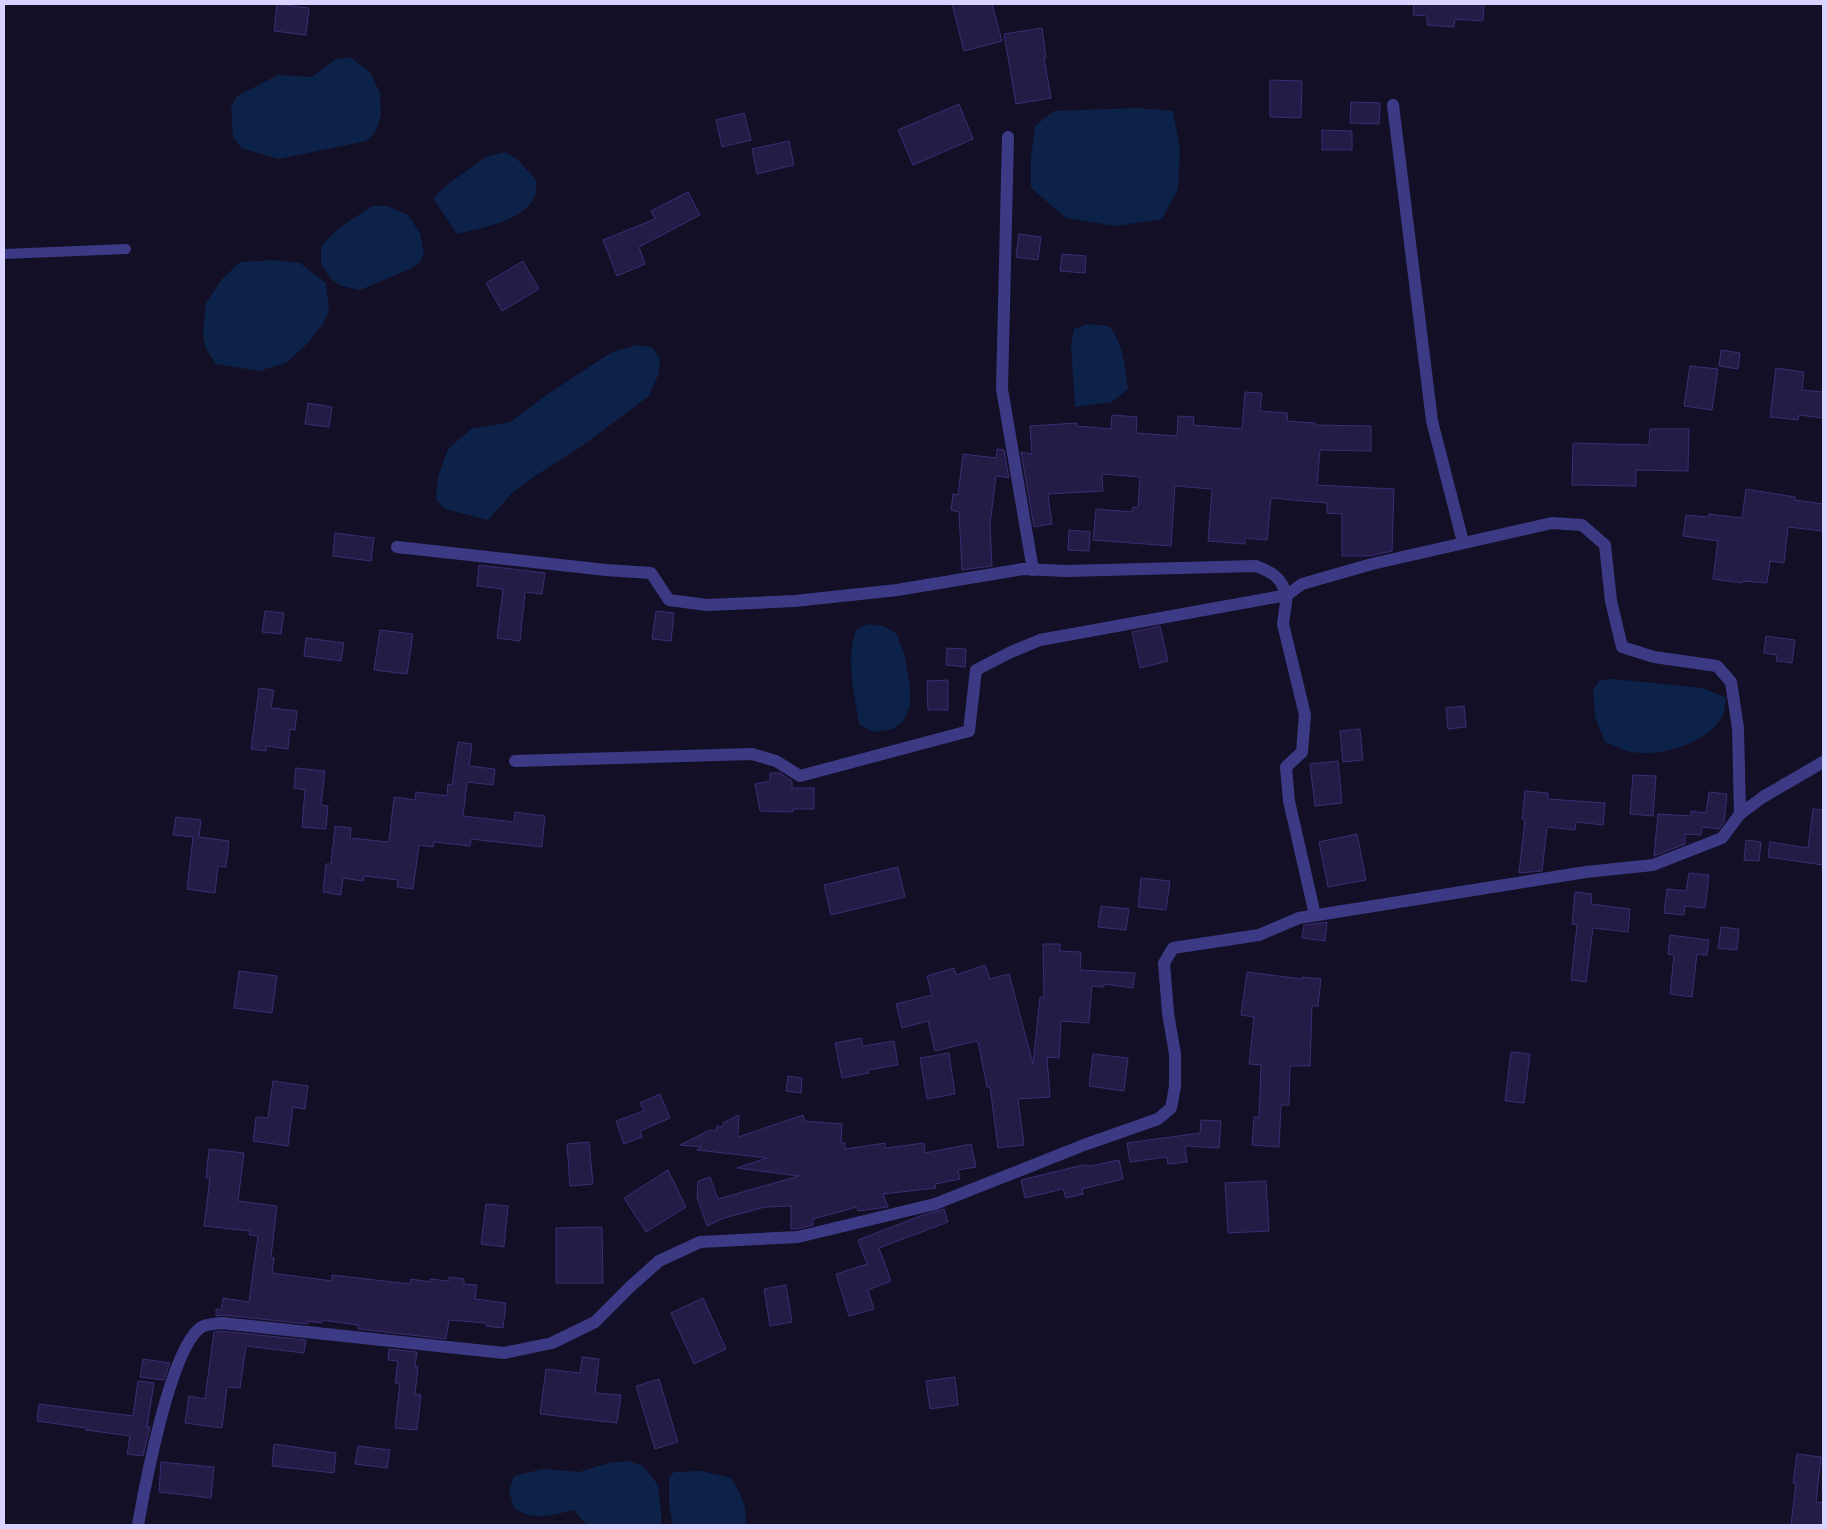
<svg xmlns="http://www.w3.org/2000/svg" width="1827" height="1529" font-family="Ubuntu,sans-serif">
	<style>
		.water { fill: #0c2248 }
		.building { fill: #241b47; stroke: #3b2d73 }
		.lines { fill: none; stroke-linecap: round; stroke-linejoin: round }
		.lane { stroke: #3d3a85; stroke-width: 10 }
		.street { stroke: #3d3a85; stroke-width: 12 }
	</style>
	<rect width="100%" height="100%" fill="#130f26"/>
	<g class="water">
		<polygon points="350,57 370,72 380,93 381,115 375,133 366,141 279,159 241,148 233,137 231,107 237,96 278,75 312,77 334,60"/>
		<polygon points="1138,108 1173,111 1180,150 1178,189 1162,219 1116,226 1066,218 1031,188 1031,158 1035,126 1054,111"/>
		<path d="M505 152 518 160 536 180C536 185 537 191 535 196 523 222 482 227 457 234L433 198 448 184 486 157Z"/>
		<polygon points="372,206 387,206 408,215 420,233 424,253 420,262 410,269 360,290 341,286 331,279 321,264 321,246 339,228"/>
		<polygon points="273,260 300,263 326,283 329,310 323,324 305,346 286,363 259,371 216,364 206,349 203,334 206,303 222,279 240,262"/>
		<path d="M1088 324 1109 326C1124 345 1125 366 1128 389L1112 402 1075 407 1071 345 1074 329Z"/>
		<polygon points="637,345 652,347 660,359 659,373 649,396 579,448 535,476 512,493 488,520 445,509 436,499 438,477 448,449 471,429 510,422 545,396 612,352"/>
		<path d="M868 624 883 626 896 633 904 653 910 686V706L904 720 893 729 873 732 859 724C855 694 845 659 856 630Z"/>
		<path d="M1614 679 1703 688 1726 698C1725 704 1725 712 1722 717 1707 744 1659 757 1631 752 1622 750 1613 745 1605 742L1595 717 1593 690 1600 680Z"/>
		<path d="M628 1461 643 1466 658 1485 661 1512V1525H589L583 1521 574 1510C550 1515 536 1522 514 1508L509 1491 514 1476 543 1469 579 1472 609 1463Z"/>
		<path d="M702 1471 731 1478C741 1493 747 1507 746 1525H673L669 1504V1478L674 1472Z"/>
	</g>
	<g class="building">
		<polygon points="277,4 309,8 306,35 274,31"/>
		<polygon points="952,4 992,4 1002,41 964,51"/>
		<polygon points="1414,4 1484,4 1483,21 1455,19 1454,27 1427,25 1427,16 1413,15"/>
		<polygon points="1042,28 1046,58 1044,58 1051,98 1016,104 1004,34"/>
		<polygon points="1270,80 1302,81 1301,118 1270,117"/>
		<polygon points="1351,102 1380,103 1379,124 1350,123"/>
		<polygon points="959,104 973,139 913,165 898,130"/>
		<polygon points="744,113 751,140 722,147 716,120"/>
		<polygon points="1322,130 1352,131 1352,150 1322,150"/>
		<polygon points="789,141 794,165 757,174 752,149"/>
		<polygon points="688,192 700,215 639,247 645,264 617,276 603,240 655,219 651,211"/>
		<polygon points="1019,234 1041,237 1038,260 1016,257"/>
		<polygon points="1062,254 1086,256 1085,273 1060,271"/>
		<polygon points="523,261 539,289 502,311 486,283"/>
		<polygon points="1721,350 1740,353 1738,369 1719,366"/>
		<polygon points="1690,366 1718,369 1712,410 1684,406"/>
		<polygon points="1776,368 1804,372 1802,390 1823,392 1823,418 1799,415 1798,420 1770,417"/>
		<polygon points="1245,392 1262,393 1260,411 1288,413 1287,421 1315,423 1315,425 1371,426 1371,451 1320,450 1317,485 1394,489 1392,551 1370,556 1342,556 1342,514 1327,513 1327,503 1271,498 1267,540 1245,538 1245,544 1208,541 1212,489 1175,486 1171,546 1093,540 1096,509 1132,512 1133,507 1138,507 1140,477 1102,474 1103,491 1048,494 1052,524 1034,527 1021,452 1032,454 1030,426 1077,423 1077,426 1111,429 1112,415 1137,417 1136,433 1177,436 1178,416 1194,417 1193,425 1242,429"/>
		<polygon points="308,403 332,407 329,427 305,424"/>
		<polygon points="1650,429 1689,429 1688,471 1636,470 1636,486 1572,485 1573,443 1649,445"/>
		<polygon points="997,449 1004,450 1009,478 996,476 990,525 992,566 962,570 959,512 951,510 953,494 958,495 963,454 996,458"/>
		<polygon points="1746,489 1795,497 1795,500 1823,504 1823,531 1788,527 1784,563 1770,561 1767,583 1743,581 1742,583 1713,579 1718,541 1683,536 1686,515 1708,517 1709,514 1742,518"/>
		<polygon points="1069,530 1090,532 1089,551 1068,550"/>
		<polygon points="335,533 374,538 371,561 333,556"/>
		<polygon points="479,565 545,573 542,594 525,592 520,641 497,638 503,589 477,586"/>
		<polygon points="265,611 284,613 281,634 262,632"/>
		<polygon points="656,611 674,613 671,641 652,639"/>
		<polygon points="1160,626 1168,661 1140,668 1132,632"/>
		<polygon points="380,630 413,634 407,674 374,670"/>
		<polygon points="1766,636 1795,640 1792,663 1776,661 1777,655 1764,653"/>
		<polygon points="306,638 344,643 341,661 304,656"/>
		<polygon points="947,648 966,649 965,667 946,665"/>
		<polygon points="948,680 948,710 928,710 927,681"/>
		<polygon points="259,688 274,690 271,708 297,711 295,730 290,729 288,749 266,746 266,751 251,749"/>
		<polygon points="1464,706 1466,727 1448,729 1446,708"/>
		<polygon points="1360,729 1363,760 1343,762 1340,731"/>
		<polygon points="458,742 472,744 469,766 495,769 493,785 467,782 463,816 514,822 515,812 545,816 542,847 471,839 470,846 434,842 433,847 419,845 413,889 397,887 398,880 364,876 363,881 343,878 341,895 323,892 326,864 331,864 335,826 351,828 350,838 389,842 394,797 415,800 416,792 447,796 448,784 452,785"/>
		<polygon points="1338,761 1342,803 1315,806 1310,764"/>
		<polygon points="296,768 325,771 321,805 328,806 326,829 302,827 305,790 294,788"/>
		<polygon points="770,773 780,773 792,781 792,788 814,788 814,809 793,809 793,812 760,811 755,784 770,781"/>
		<polygon points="1633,775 1656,776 1653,816 1630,814"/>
		<polygon points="1525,791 1548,793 1548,799 1605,803 1603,825 1576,822 1575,830 1547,827 1542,871 1519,873 1525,819 1522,819"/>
		<polygon points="1709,792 1727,794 1724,822 1719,829 1702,827 1701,835 1685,834 1685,844 1654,856 1658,814 1691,816 1691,811 1706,813"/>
		<polygon points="1813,809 1823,810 1823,865 1768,857 1770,842 1808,848"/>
		<polygon points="176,817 201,820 199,837 229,841 226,867 218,866 215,893 187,889 193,837 173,835"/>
		<polygon points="1357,834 1366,880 1328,887 1319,842"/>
		<polygon points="1746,840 1761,842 1759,861 1744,860"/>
		<polygon points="898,867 905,897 831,915 824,885"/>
		<polygon points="1689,873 1709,875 1705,908 1685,906 1684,915 1664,913 1667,889 1686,891"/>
		<polygon points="1141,878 1170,881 1166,910 1138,907"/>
		<polygon points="1575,892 1592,894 1591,904 1630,909 1628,932 1593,928 1586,982 1571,980 1577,925 1572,924"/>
		<polygon points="1101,906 1129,909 1126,930 1098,927"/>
		<polygon points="1327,922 1325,941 1302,938 1304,925"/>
		<polygon points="1721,927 1739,929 1737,950 1718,948"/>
		<polygon points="1670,935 1709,940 1707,955 1697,954 1692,997 1670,994 1674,955 1668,954"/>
		<polygon points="1043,944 1060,944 1060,951 1081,952 1080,970 1135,973 1133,988 1104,984 1104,987 1092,986 1089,1023 1061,1021 1059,1058 1047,1057 1050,1097 1018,1099 1024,1145 998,1148 990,1087 987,1087 978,1042 977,1041 935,1051 928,1021 902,1028 896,1004 932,995 927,976 954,968 956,975 985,965 990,979 1009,974 1033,1064 1040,997 1044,997"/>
		<polygon points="239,971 277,976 272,1013 234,1008"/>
		<polygon points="1247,972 1302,979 1303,977 1321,979 1318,1006 1312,1006 1310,1066 1290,1066 1289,1105 1281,1105 1279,1147 1252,1145 1254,1117 1259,1117 1261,1065 1249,1064 1254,1017 1241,1015"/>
		<polygon points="861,1038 863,1046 894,1041 898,1065 868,1070 869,1073 842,1078 835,1043"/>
		<polygon points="1511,1052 1530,1054 1524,1103 1505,1101"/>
		<polygon points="949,1053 955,1094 927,1099 920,1058"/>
		<polygon points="1093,1054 1128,1058 1124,1091 1089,1086"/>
		<polygon points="788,1076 802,1078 801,1093 786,1091"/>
		<polygon points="273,1081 308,1086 305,1109 293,1107 288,1146 253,1141 256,1117 268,1118"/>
		<polygon points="660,1094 670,1118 640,1131 642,1137 624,1144 616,1121 644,1111 640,1103"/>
		<polygon points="739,1115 738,1137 803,1115 805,1121 842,1124 841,1143 845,1143 845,1149 885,1143 885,1148 924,1143 925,1153 971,1144 976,1167 958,1170 960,1179 935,1184 936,1188 883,1194 888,1207 858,1211 857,1207 813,1219 813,1225 797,1229 791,1229 791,1206 765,1207 724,1218 707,1226 697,1197 698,1181 710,1177 718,1199 799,1176 737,1168 767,1158 697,1150 702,1147 680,1145 710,1130 716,1131 717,1126 723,1127 723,1123"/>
		<polygon points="1201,1120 1221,1121 1219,1148 1185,1146 1187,1162 1168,1164 1167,1157 1130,1162 1127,1143 1200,1133"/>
		<polygon points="589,1142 593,1184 570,1186 567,1144"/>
		<polygon points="209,1149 244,1153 238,1201 277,1206 271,1257 274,1258 272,1273 332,1281 332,1275 410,1284 411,1279 430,1282 430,1279 449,1281 449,1277 464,1279 464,1284 477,1285 475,1299 506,1303 503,1328 486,1326 486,1323 449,1320 446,1339 358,1329 358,1325 322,1320 322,1323 308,1321 308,1324 223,1315 216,1316 216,1309 221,1310 223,1298 249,1302 258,1236 249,1235 250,1231 204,1226 210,1178 206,1178"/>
		<polygon points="1119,1160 1123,1179 1082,1189 1083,1194 1066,1198 1063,1189 1025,1198 1021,1180 1083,1165 1090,1166"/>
		<polygon points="668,1170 686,1207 646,1232 624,1198"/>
		<polygon points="1266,1181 1269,1231 1228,1233 1225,1183"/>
		<polygon points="486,1204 508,1206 504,1247 481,1244"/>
		<polygon points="944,1209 948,1222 879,1248 891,1281 868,1290 874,1309 849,1316 836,1274 867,1264 858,1240 923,1215"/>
		<polygon points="602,1227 603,1283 556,1283 556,1228"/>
		<polygon points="786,1285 792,1322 770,1326 764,1289"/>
		<polygon points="703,1298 726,1349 694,1364 671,1313"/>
		<polygon points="222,1331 306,1340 304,1353 246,1346 240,1388 227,1387 222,1428 185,1423 189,1396 205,1399 214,1332"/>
		<polygon points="389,1349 417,1352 415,1366 418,1367 415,1394 421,1395 417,1430 395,1428 400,1383 395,1383 398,1361 388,1360"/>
		<polygon points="582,1357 599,1359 595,1393 621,1395 617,1423 540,1414 546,1369 580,1373"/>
		<polygon points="143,1359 170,1363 164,1380 140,1377"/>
		<polygon points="955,1377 958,1405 930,1409 926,1381"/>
		<polygon points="659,1379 678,1442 655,1449 636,1386"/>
		<polygon points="138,1381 154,1383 147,1427 150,1427 143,1456 127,1454 130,1436 86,1430 86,1428 37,1421 39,1404 133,1416"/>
		<polygon points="274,1444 336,1453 334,1473 272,1466"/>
		<polygon points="358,1446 390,1450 387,1468 355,1464"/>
		<polygon points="1797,1454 1821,1457 1816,1502 1823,1503 1823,1525 1791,1525 1796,1483 1793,1483"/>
		<polygon points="161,1462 214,1467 211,1498 159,1492"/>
	</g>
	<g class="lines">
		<polyline class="lane" points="4,254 126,249"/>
		<g class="street">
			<polyline points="1393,105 1432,421 1463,542"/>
			<polyline points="1008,137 1002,389 1033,570"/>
			<path d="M397 547 606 570 651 573 669 600 707 605 795 601 897 590 1023 569 1067 571 1256 566C1274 573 1280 577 1287 595L1040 640 1011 652 976 670 969 731 800 776 776 761 752 754 515 761"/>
			<polyline points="1315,915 1289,801 1286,767 1302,752 1305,715 1283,624 1287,595 1302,584 1372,564 1552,523 1582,525 1605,545 1611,601 1622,647 1654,657 1717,666 1731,682 1738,728 1740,814"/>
			<path d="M138 1525C145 1485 170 1351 200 1328 205 1324 215 1324 222 1323L504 1353 552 1343 595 1322 631 1286 659 1261 700 1242 798 1237 935 1204 1084 1145 1158 1119 1171 1108 1175 1086V1054L1168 1013 1164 963 1173 948 1259 935 1299 918 1586 872 1653 865 1722 838 1740 814 1763 797 1823 762"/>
		</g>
	</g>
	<rect width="1827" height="1529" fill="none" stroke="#d9d4ff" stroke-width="10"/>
</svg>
